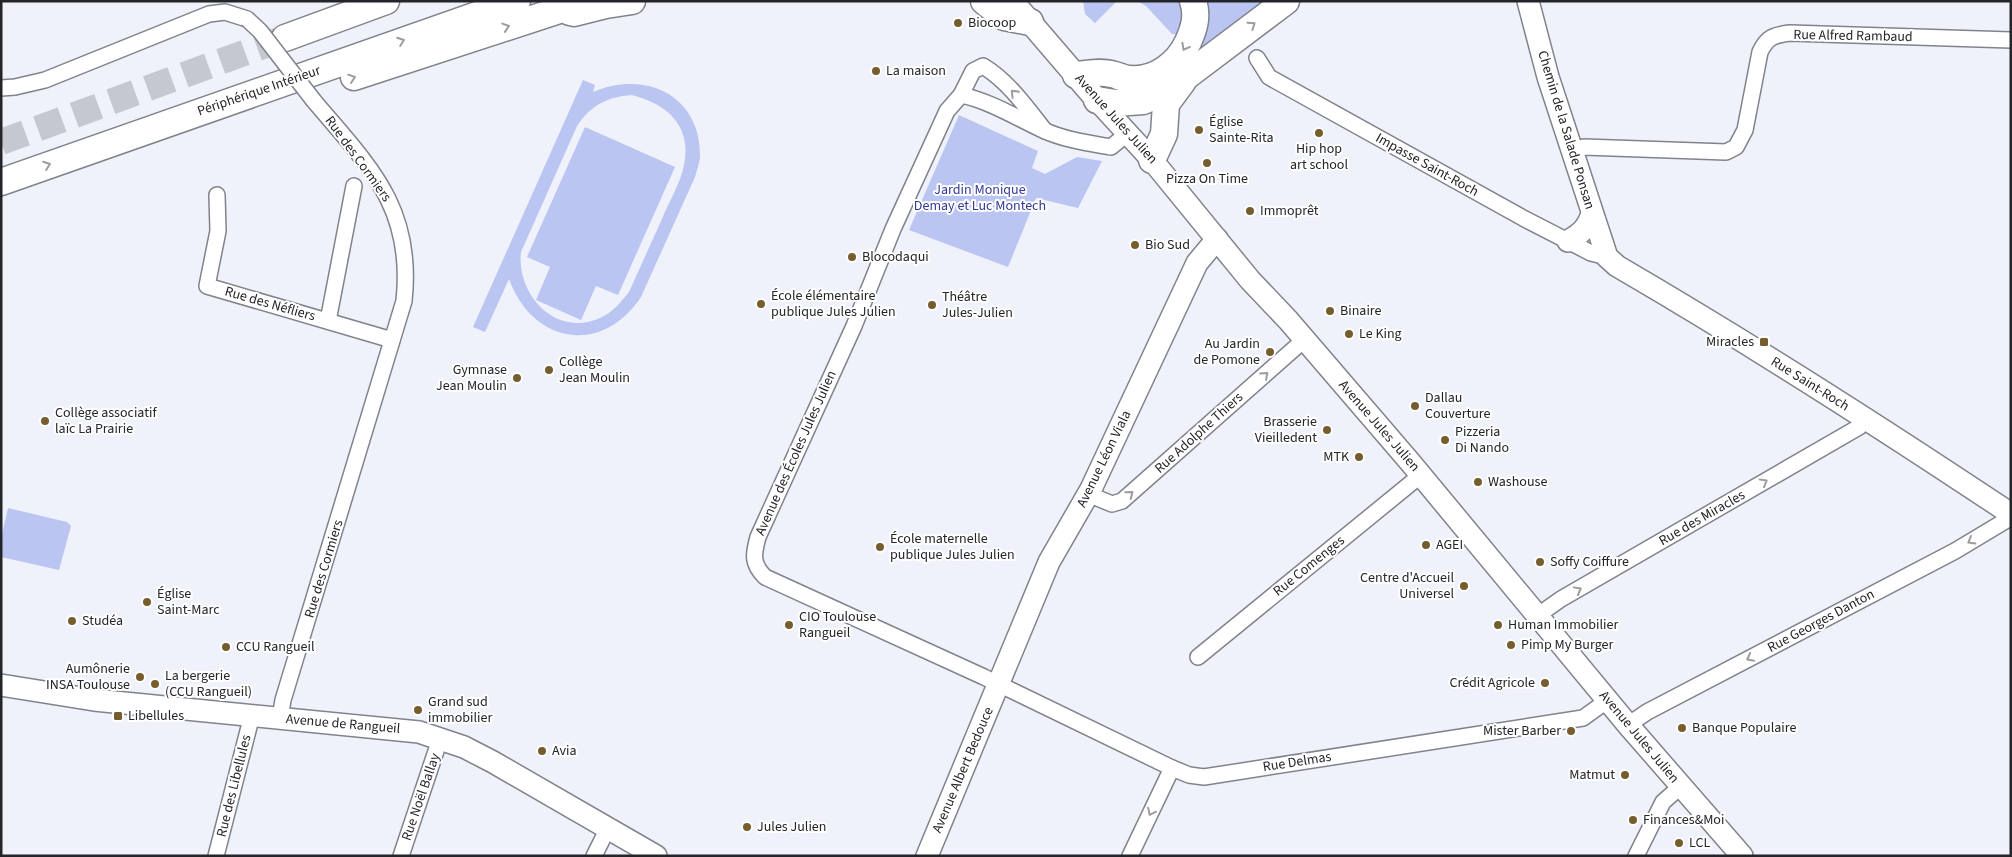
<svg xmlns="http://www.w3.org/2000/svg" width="2012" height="857" font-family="'Source Sans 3',sans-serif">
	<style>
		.green { fill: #bac5f2; fill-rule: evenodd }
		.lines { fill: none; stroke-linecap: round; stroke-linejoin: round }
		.highway-tunnel { stroke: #c6c8d1; stroke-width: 26; stroke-dasharray: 26 13; stroke-linecap: butt }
		.street-casing { stroke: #81838c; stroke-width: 18 }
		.secondary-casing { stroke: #81838c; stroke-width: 24 }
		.primary-casing { stroke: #81838c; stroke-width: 25 }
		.highway-casing { stroke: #81838c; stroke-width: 29 }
		.street { stroke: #fff; stroke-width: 15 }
		.secondary { stroke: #fff; stroke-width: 21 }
		.primary { stroke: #fff; stroke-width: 22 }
		.highway { stroke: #fff; stroke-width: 26 }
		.street-bridge-casing { stroke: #81838c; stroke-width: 18; stroke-linecap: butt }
		.street-bridge { stroke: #fff; stroke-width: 15 }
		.oneway { stroke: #9c9d9f }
		.poi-dot { fill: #765d2e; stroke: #fff; stroke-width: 2 }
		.labels { text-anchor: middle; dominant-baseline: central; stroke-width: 4; stroke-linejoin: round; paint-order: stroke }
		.poi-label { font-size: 14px; fill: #242529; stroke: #fff; text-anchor: start }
		.street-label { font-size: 14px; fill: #242529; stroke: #fff }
		.park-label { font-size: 14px; fill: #323a95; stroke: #fff }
	</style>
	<rect width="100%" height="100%" fill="#eff1fb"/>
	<g class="green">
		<polygon points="1083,1 1117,1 1095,23 1085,14"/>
		<polygon points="1137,1 1181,1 1184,10 1181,35 1172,34 1146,6"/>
		<polygon points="1204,1 1270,1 1197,52"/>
		<path d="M583 80 595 85 593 92C644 70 700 94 700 155 700 162 697 170 695 177L641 297C601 357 532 343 509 279L485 332 473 327ZM632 95C671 105 695 130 682 173 677 189 668 204 662 219 651 243 640 268 629 292 621 302 612 313 600 318 556 338 516 295 521 252L577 126C591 105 607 97 632 95Z"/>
		<polygon points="959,115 1038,151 1032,168 1045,174 1077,157 1102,161 1078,208 1036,198 1008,267 909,230"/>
		<polygon points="585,127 675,167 618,295 596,286 581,320 536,300 550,267 527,257"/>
		<polygon points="8,508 67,522 71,526 59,570 1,557 1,539"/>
	</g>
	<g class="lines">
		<polyline class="highway-tunnel" points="1,142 285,38"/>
		<g class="street-casing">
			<g id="street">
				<polyline points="1257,58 1269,77 1523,218 1591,253 1607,257"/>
				<polyline points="1,88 15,87 45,80 209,14 225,12 247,19"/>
				<path d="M961 95C990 101 1017 118 1043 130 1065 140 1088 143 1111 147L1127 134"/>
				<path d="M1045 131C1027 108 1008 81 983 66L973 71 961 95 947 111 893 229 854 326 758 537C753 555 752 564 765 577L984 677 1172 768 1189 775 1204 777 1583 718 1608 700"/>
				<path d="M1570 150 1584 147 1726 152 1736 147 1745 130 1760 52C1767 37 1774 35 1790 33L2011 40"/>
				<polyline points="217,195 218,231 207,286 392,340"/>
				<polyline points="328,321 354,186"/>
				<polyline points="1091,489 1095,497 1112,504 1122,501 1304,340"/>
				<polyline points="1537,616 1561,599 1859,427 1866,419"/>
				<polyline points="1198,657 1421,475"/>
				<path d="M280 718 283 700 404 301C414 208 370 167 314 101"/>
				<polyline points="1628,725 1647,712 1955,551 2005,521 2010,514"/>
				<polyline points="216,856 252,715"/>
				<polyline points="401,856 440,739"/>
				<polyline points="594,856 608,828"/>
				<polyline points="1130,856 1172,768"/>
				<polyline points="1636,856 1663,802 1680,787"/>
			</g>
		</g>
		<g class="secondary-casing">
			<g id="secondary">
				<path d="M1528 1 1548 77 1607 257 1617 266C1751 344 1882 428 2011 514"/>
				<polyline points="1097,100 1152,160 1250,280 1288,320 1410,462 1628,725 1742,856"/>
				<path d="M1568 241C1581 234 1587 228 1592 214"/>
				<polyline points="1,685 94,700 419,732 464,747 493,762 656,856"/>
				<polyline points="927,856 1049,562 1091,489 1197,263 1217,239"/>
			</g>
		</g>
		<g class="primary-casing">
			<polyline id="primary" points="1012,1 1097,100"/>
		</g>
		<g class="highway-casing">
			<g id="highway">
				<polyline points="984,1 1004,17 1030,22"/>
				<polyline points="570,12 574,13 606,5 632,1"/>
				<polyline points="285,38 386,1"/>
				<path d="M1076 75C1087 74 1101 71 1111 74 1118 75 1123 79 1130 79 1155 81 1178 64 1188 42 1194 29 1198 16 1193 1"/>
				<polyline points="354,77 587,1"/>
				<polyline points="1097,100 1115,103 1143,101 1168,90 1286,1"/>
				<polyline points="1152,160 1164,134 1166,104 1183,81"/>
				<polyline points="1,182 517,1"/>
			</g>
		</g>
		<use href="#street" class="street"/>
		<use href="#secondary" class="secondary"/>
		<use href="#primary" class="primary"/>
		<use href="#highway" class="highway"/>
		<g class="street-bridge-casing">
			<polyline id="street-bridge" points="247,19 260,31 314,101"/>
		</g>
		<use href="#street-bridge" class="street-bridge"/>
	</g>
	<defs><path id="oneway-chevron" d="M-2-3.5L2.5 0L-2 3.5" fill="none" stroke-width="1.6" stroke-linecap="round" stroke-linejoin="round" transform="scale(1.25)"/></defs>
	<g class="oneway">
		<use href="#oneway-chevron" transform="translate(1252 25) rotate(-35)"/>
		<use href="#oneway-chevron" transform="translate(506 27) rotate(-18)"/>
		<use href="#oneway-chevron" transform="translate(401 41) rotate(-20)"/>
		<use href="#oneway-chevron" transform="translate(1185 47) rotate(119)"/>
		<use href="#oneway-chevron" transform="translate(352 78) rotate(-19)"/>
		<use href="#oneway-chevron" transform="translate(1014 93) rotate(-134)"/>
		<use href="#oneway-chevron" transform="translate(47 165) rotate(-20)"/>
		<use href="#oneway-chevron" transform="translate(1265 375) rotate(-42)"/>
		<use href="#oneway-chevron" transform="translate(1764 482) rotate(-30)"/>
		<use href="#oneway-chevron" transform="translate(1130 494) rotate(-39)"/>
		<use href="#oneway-chevron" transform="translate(1971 541) rotate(150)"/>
		<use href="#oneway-chevron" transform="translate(1578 590) rotate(-29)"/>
		<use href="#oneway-chevron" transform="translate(1750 658) rotate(152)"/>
		<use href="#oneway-chevron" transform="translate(1151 812) rotate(116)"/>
	</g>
	<g class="poi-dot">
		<circle cx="958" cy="23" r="5"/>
		<circle cx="876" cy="71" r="5"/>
		<circle cx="1199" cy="130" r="5"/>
		<circle cx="1319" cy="133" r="5"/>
		<circle cx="1207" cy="163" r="5"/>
		<circle cx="1250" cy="211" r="5"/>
		<circle cx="1135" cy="245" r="5"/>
		<circle cx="852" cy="257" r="5"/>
		<circle cx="761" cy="304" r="5"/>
		<circle cx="932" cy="305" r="5"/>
		<circle cx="1330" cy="311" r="5"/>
		<circle cx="1349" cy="334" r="5"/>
		<rect x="1759" y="337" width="10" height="10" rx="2.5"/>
		<circle cx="1270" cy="352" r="5"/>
		<circle cx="549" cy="370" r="5"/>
		<circle cx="517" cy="378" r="5"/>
		<circle cx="1415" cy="406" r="5"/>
		<circle cx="45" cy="421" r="5"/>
		<circle cx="1327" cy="430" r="5"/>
		<circle cx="1445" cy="440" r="5"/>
		<circle cx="1359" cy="457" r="5"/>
		<circle cx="1478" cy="482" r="5"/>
		<circle cx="1426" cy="545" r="5"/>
		<circle cx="880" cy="547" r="5"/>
		<circle cx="1540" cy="562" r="5"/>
		<circle cx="1464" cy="586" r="5"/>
		<circle cx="147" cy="602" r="5"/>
		<circle cx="72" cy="621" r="5"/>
		<circle cx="789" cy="625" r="5"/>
		<circle cx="1498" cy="625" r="5"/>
		<circle cx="1511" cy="645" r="5"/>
		<circle cx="226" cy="647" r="5"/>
		<circle cx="140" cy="677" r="5"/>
		<circle cx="1545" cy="683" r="5"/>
		<circle cx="155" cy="684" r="5"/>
		<circle cx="418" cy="710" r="5"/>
		<rect x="113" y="711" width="10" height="10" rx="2.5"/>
		<circle cx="1682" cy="728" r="5"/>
		<circle cx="1571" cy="731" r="5"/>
		<circle cx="542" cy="751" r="5"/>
		<circle cx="1625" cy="775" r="5"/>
		<circle cx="1633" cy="820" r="5"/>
		<circle cx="747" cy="827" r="5"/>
		<circle cx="1679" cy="843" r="5"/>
	</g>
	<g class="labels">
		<g class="poi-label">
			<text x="968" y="23">Biocoop</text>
			<text x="886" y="71">La maison</text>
			<text x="1209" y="122">Église<tspan x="1209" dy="16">Sainte-Rita</tspan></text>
			<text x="1319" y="149" text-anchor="middle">Hip hop<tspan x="1319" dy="16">art school</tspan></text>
			<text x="1207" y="179" text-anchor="middle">Pizza On Time</text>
			<text x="1260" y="211">Immoprêt</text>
			<text x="1145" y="245">Bio Sud</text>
			<text x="862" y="257">Blocodaqui</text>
			<text x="771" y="296">École élémentaire<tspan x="771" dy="16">publique Jules Julien</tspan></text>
			<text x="942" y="297">Théâtre<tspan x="942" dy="16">Jules-Julien</tspan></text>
			<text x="1340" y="311">Binaire</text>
			<text x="1359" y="334">Le King</text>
			<text x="1754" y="342" text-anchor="end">Miracles</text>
			<text x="1260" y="344" text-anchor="end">Au Jardin<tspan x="1260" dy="16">de Pomone</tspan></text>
			<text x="559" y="362">Collège<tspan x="559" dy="16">Jean Moulin</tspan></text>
			<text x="507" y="370" text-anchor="end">Gymnase<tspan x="507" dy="16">Jean Moulin</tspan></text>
			<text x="1425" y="398">Dallau<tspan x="1425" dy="16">Couverture</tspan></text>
			<text x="55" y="413">Collège associatif<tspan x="55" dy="16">laïc La Prairie</tspan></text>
			<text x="1317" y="422" text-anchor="end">Brasserie<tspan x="1317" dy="16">Vieilledent</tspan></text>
			<text x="1455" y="432">Pizzeria<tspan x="1455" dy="16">Di Nando</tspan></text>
			<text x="1349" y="457" text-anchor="end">MTK</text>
			<text x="1488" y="482">Washouse</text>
			<text x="890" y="539">École maternelle<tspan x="890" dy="16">publique Jules Julien</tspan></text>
			<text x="1436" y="545">AGEI</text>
			<text x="1550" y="562">Soffy Coiffure</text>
			<text x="1454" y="578" text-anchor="end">Centre d'Accueil<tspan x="1454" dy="16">Universel</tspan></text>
			<text x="157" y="594">Église<tspan x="157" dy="16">Saint-Marc</tspan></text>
			<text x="799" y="617">CIO Toulouse<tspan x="799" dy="16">Rangueil</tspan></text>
			<text x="82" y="621">Studéa</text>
			<text x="1508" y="625">Human Immobilier</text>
			<text x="1521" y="645">Pimp My Burger</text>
			<text x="236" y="647">CCU Rangueil</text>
			<text x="130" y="669" text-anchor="end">Aumônerie<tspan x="130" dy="16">INSA Toulouse</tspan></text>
			<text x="165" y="676">La bergerie<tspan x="165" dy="16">(CCU Rangueil)</tspan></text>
			<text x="1535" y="683" text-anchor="end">Crédit Agricole</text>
			<text x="428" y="702">Grand sud<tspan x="428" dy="16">immobilier</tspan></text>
			<text x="128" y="716">Libellules</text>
			<text x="1692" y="728">Banque Populaire</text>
			<text x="1561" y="731" text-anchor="end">Mister Barber</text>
			<text x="552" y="751">Avia</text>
			<text x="1615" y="775" text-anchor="end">Matmut</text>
			<text x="1643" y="820">Finances&amp;Moi</text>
			<text x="757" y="827">Jules Julien</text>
			<text x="1689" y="843">LCL</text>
		</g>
		<g class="street-label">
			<text transform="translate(1853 36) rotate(1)">Rue Alfred Rambaud</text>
			<text transform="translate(259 91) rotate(-19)">Périphérique Intérieur</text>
			<text transform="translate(1116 119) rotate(48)">Avenue Jules Julien</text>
			<text transform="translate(1566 130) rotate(73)">Chemin de la Salade Ponsan</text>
			<text transform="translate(358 159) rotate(54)">Rue des Cormiers</text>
			<text transform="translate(1427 165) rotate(29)">Impasse Saint-Roch</text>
			<text transform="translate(270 304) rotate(16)">Rue des Néfliers</text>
			<text transform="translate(1810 384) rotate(32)">Rue Saint-Roch</text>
			<text transform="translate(1379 426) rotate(49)">Avenue Jules Julien</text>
			<text transform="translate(1199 433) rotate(-42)">Rue Adolphe Thiers</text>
			<text transform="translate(796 453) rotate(-66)">Avenue des Écoles Jules Julien</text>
			<text transform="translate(1104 459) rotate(-64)">Avenue Léon Viala</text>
			<text transform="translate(1702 518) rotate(-30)">Rue des Miracles</text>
			<text transform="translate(1309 566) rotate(-39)">Rue Comenges</text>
			<text transform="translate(324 569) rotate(-73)">Rue des Cormiers</text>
			<text transform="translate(1821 621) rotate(-28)">Rue Georges Danton</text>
			<text transform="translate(343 724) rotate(5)">Avenue de Rangueil</text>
			<text transform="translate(1639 737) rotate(50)">Avenue Jules Julien</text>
			<text transform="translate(1297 762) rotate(-9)">Rue Delmas</text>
			<text transform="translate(963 770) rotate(-67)">Avenue Albert Bedouce</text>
			<text transform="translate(234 786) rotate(-76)">Rue des Libellules</text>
			<text transform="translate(421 797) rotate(-71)">Rue Noël Ballay</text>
		</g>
		<g class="park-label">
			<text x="980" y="190">Jardin Monique<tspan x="980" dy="16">Demay et Luc Montech</tspan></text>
		</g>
	</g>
	<rect width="2012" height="857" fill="none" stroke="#242529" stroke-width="5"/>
</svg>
